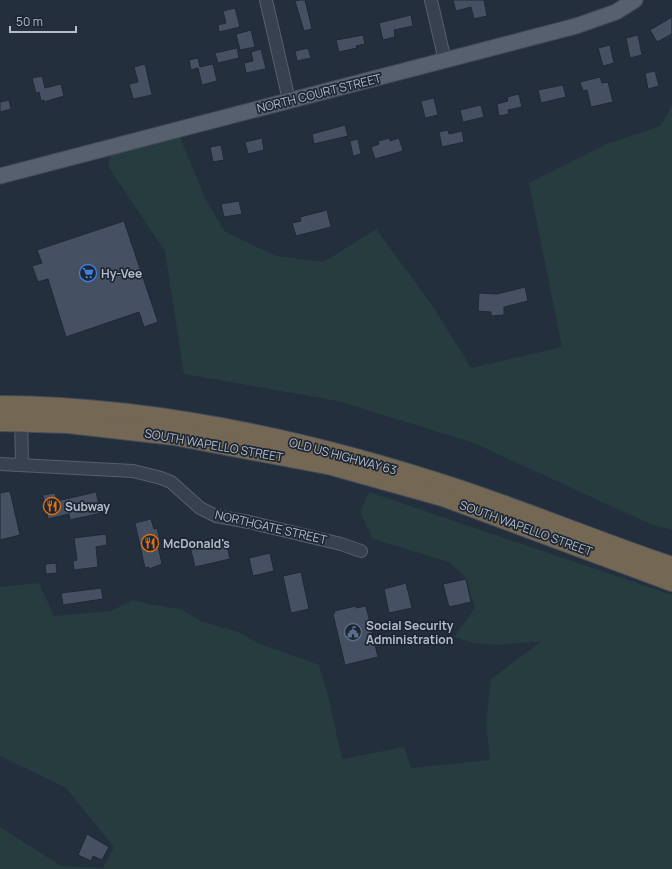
<svg xmlns="http://www.w3.org/2000/svg" width="672" height="869" font-family="Manrope,sans-serif">
	<style>
		.green { fill: #263c3f }
		.building { fill: #455162; stroke: #1f2835 }
		.lines { fill: none; stroke-linecap: round; stroke-linejoin: round }
		.minor-casing { stroke: #565f6c; stroke-width: 14 }
		.major-casing { stroke: #414a57; stroke-width: 17 }
		.highway-casing { stroke: #434c59; stroke-width: 20 }
		.minor { stroke: #38414e; stroke-width: 12 }
		.major { stroke: #56606e; stroke-width: 15 }
		.highway { stroke: #746855; stroke-width: 18 }
		.labels { text-anchor: middle; dominant-baseline: central; stroke-width: 3.5; stroke-linejoin: round; paint-order: stroke }
		.street-label { font-size: 12px; fill: #b4bcc9; stroke: #1d2633 }
		.poi-label { font-size: 12px; font-weight: bold; fill: #b4bcc9; stroke: #1d2633; text-anchor: start }
	</style>
	<rect width="100%" height="100%" fill="#242f3e"/>
	<g class="green">
		<polygon points="672,105 672,530 650,524 474,443 338,401 184,374 165,251 108,166 113,147 177,130 205,198 225,232 276,256 324,262 376,229 432,305 471,368 562,347 529,183 607,144 661,126"/>
		<polygon points="369,492 672,595 672,869 0,869 0,827 61,866 103,868 114,847 66,788 0,756 0,587 39,583 54,616 111,611 133,600 148,604 180,609 203,622 239,632 258,643 319,665 329,699 342,759 404,747 411,768 490,760 486,723 491,679 542,641 497,645 473,643 454,637 475,608 466,578 449,562 373,539 360,512"/>
	</g>
	<g class="building">
		<polygon points="300,0 305,0 312,29 304,31 295,1"/>
		<polygon points="453,0 484,0 487,16 474,19 471,7 456,11"/>
		<polygon points="235,8 240,27 219,32 218,25 226,23 223,11"/>
		<polygon points="411,15 413,26 394,30 395,37 383,40 379,23"/>
		<polygon points="672,17 672,34 657,42 650,30"/>
		<polygon points="251,30 255,47 240,50 236,34"/>
		<polygon points="363,35 365,44 356,46 357,48 339,52 336,40"/>
		<polygon points="638,35 642,55 630,58 626,38"/>
		<polygon points="610,45 614,63 603,66 598,48"/>
		<polygon points="237,48 239,58 218,63 215,53"/>
		<polygon points="308,48 311,58 297,61 295,51"/>
		<polygon points="261,49 266,69 246,73 244,63 253,61 251,52"/>
		<polygon points="198,58 200,67 213,64 217,81 202,85 198,68 191,70 189,60"/>
		<polygon points="145,64 152,95 133,99 129,84 138,82 134,67"/>
		<polygon points="655,71 659,86 648,89 645,73"/>
		<polygon points="42,76 45,88 61,84 64,96 44,102 44,100 41,101 39,92 36,93 32,78"/>
		<polygon points="600,77 602,83 608,82 613,102 591,107 587,90 583,91 580,82"/>
		<polygon points="563,85 566,97 541,103 538,90"/>
		<polygon points="519,94 522,107 508,110 509,114 499,116 497,104 508,101 507,97"/>
		<polygon points="434,98 438,115 425,118 421,101"/>
		<polygon points="9,100 11,109 0,112 0,102"/>
		<polygon points="481,105 484,117 463,122 460,110"/>
		<polygon points="345,125 348,136 314,144 312,134"/>
		<polygon points="448,130 449,134 462,131 464,142 442,147 439,132"/>
		<polygon points="262,138 264,150 248,154 245,142"/>
		<polygon points="390,138 390,141 399,138 403,151 375,159 371,147 379,144 378,141"/>
		<polygon points="358,139 361,154 353,156 350,141"/>
		<polygon points="221,145 224,160 213,162 210,147"/>
		<polygon points="239,201 242,214 224,217 221,204"/>
		<polygon points="327,210 331,227 296,236 292,223 301,221 300,217"/>
		<polygon points="124,221 158,322 144,327 139,312 66,337 48,279 38,282 32,266 42,263 37,250"/>
		<polygon points="525,287 528,301 504,307 504,315 491,316 491,312 478,311 479,293 497,294"/>
		<polygon points="10,491 20,535 0,540 0,493"/>
		<polygon points="96,492 101,513 70,520 69,514 48,519 43,495 55,493 57,501"/>
		<polygon points="151,519 154,529 157,528 160,541 157,541 162,564 149,569 149,567 145,568 135,523"/>
		<polygon points="106,534 107,545 96,547 98,567 74,570 73,561 77,560 74,538"/>
		<polygon points="213,538 215,544 226,541 230,559 195,567 190,546"/>
		<polygon points="270,553 274,571 253,576 249,558"/>
		<polygon points="56,563 57,573 46,574 45,564"/>
		<polygon points="301,572 309,609 291,613 283,576"/>
		<polygon points="466,579 471,602 449,607 443,584"/>
		<polygon points="406,583 412,608 389,613 384,589"/>
		<polygon points="101,588 103,599 63,605 61,593"/>
		<polygon points="356,606 356,608 366,606 378,657 345,665 333,614 335,613 334,611"/>
		<polygon points="87,834 109,847 102,860 93,856 91,861 78,855"/>
	</g>
	<g class="lines">
		<g class="minor-casing">
			<g id="minor">
				<polyline points="266,0 289,100"/>
				<polyline points="431,0 445,61"/>
				<polyline points="21,416 22,465"/>
				<polyline points="0,464 133,471 161,478 171,482 200,508 216,516 249,522 341,544 361,551"/>
			</g>
		</g>
		<g class="major-casing">
			<polyline id="major" points="0,176 576,26 616,12 635,0"/>
		</g>
		<g class="highway-casing">
			<g id="highway">
				<path d="M0 405C156 406 311 440 459 489 531 513 600 542 672 566"/>
				<polyline points="0,422 68,424 174,436 332,466 443,497 672,582"/>
			</g>
		</g>
		<use href="#minor" class="minor"/>
		<use href="#major" class="major"/>
		<use href="#highway" class="highway"/>
	</g>
	<defs>
		<g id="supermarket-ring" transform="scale(0.9)"><circle r="9.5" fill="#1d2633" stroke="#3f7fe0" stroke-width="1.5"/><path d="M-6-5.5h2.5l.6 2H6L4.5 2H-2.5L-4.4-4H-6ZM-1.5 3.2a1.3 1.3 0 1 0 .1 0ZM3 3.2a1.3 1.3 0 1 0 .1 0Z" fill="#3f7fe0"/></g>
		<g id="restaurant-ring" transform="scale(0.9)"><circle r="9.5" fill="#1d2633" stroke="#e8710a" stroke-width="1.5"/><path d="M-5-6h1v4h1v-4h1v4h1v-4h1v5L-1.5 .5V6h-2V.5L-5-1ZM5-6V6H3V1.5H1.5Q1.5-4 5-6Z" fill="#e8710a"/></g>
		<g id="civic-ring" transform="scale(0.9)"><circle r="9.5" fill="#1d2633" stroke="#5c6f8a" stroke-width="1.5"/><path d="M-.6-6.5H3V-4.5H.6V-3L4-1V1h2V6H-6V1h2V-1L-.6-3ZM-1.2 2.5V6h2.4V2.5Z" fill="#5c6f8a"/></g>
	</defs>
	<g fill-rule="evenodd">
		<use href="#supermarket-ring" x="88" y="273"/>
		<use href="#restaurant-ring" x="52" y="506"/>
		<use href="#restaurant-ring" x="150" y="543"/>
		<use href="#civic-ring" x="353" y="632"/>
	</g>
	<g class="labels">
		<g class="street-label">
			<text transform="translate(319 93) rotate(-14)">NORTH COURT STREET</text>
			<text transform="translate(214 445) rotate(10)">SOUTH WAPELLO STREET</text>
			<text transform="translate(343 456) rotate(15)">OLD US HIGHWAY 63</text>
			<text transform="translate(271 527) rotate(13)">NORTHGATE STREET</text>
			<text transform="translate(526 528) rotate(20)">SOUTH WAPELLO STREET</text>
		</g>
		<g class="poi-label">
			<text x="101" y="273">Hy-Vee</text>
			<text x="65" y="506">Subway</text>
			<text x="163" y="543">McDonald's</text>
			<text x="366" y="625">Social Security<tspan x="366" dy="14">Administration</tspan></text>
		</g>
	</g>
	<path d="M10 26v6h66v-6" fill="none" stroke="#b4bcc9" stroke-width="2"/>
	<text x="16" y="26" font-size="12" fill="#b4bcc9" stroke="#1d2633" stroke-width="3" paint-order="stroke">50 m</text>
</svg>
